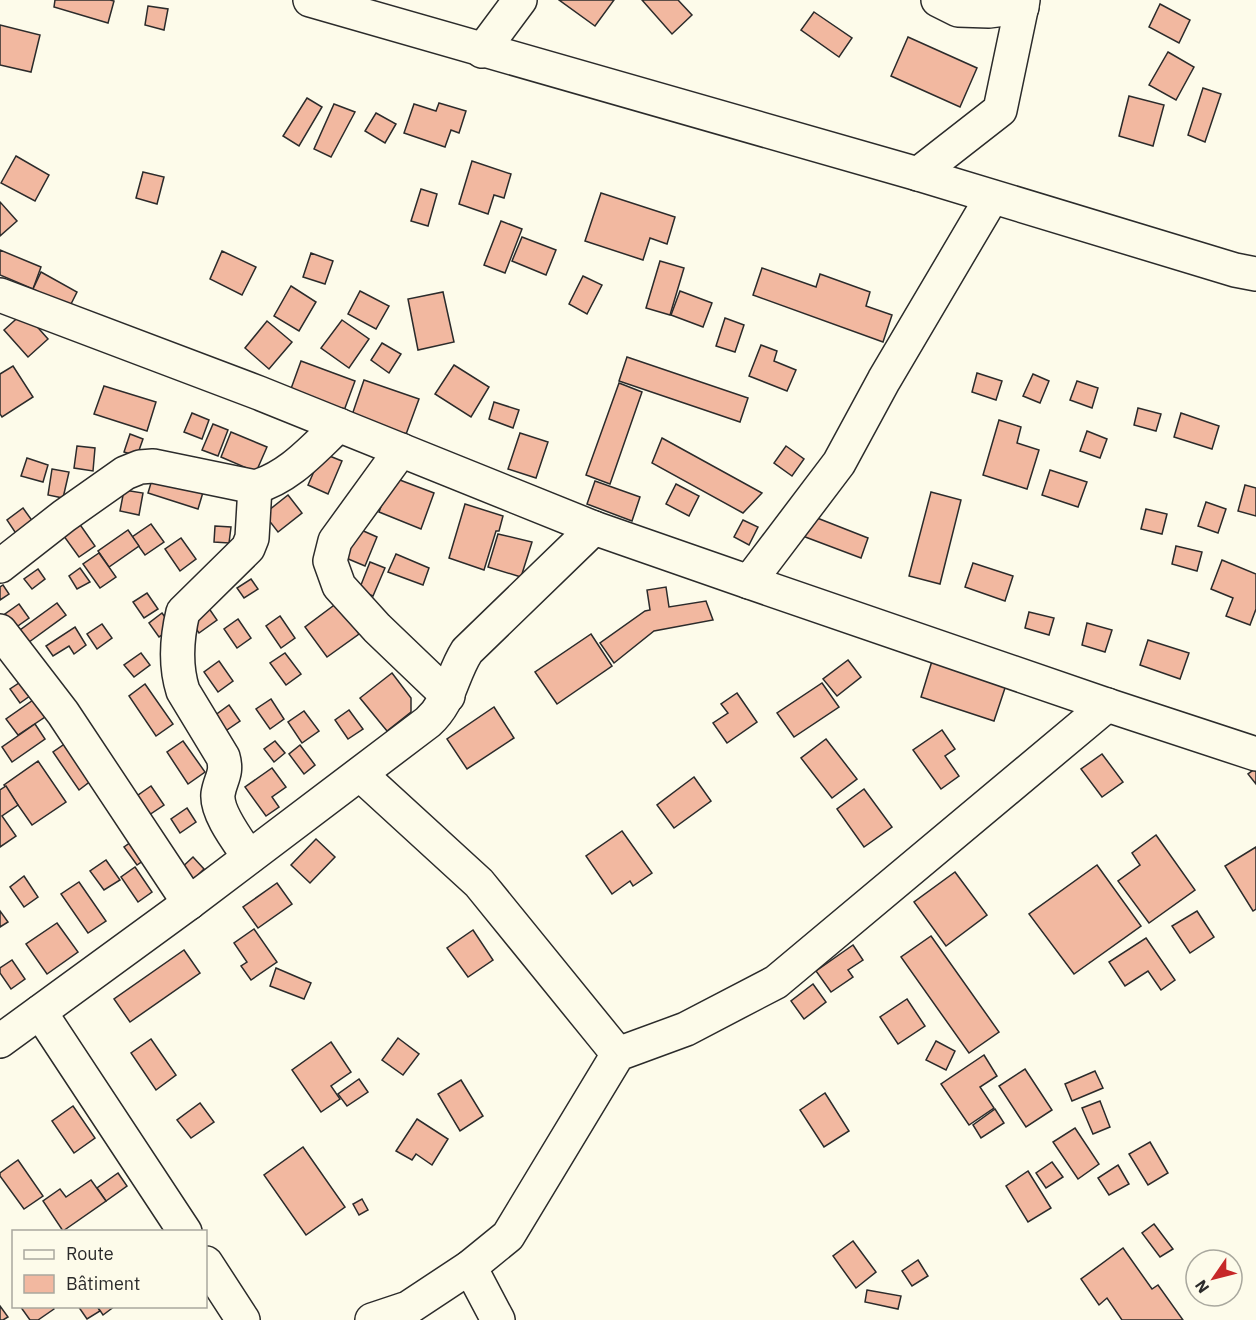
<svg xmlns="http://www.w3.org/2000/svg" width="1256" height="1320" font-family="'IBM Plex Sans',sans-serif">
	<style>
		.building { fill: #f2b8a0; stroke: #2b2b2b; stroke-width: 1.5 }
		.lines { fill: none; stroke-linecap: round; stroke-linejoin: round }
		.street-casing { stroke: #2b2b2b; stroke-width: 36 }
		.secondary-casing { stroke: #2b2b2b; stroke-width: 36 }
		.street { stroke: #fdfbea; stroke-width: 33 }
		.secondary { stroke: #fdfbea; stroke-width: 33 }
	</style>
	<rect width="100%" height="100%" fill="#fdfbea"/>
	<g class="building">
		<polygon points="55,0 110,0 114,1 108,23 54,7"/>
		<polygon points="559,0 614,0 595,26"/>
		<polygon points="642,0 678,0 692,15 672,34"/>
		<polygon points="1160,4 1190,20 1179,43 1149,27"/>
		<polygon points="148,6 168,9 164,30 145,25"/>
		<polygon points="814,12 852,38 839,57 801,30"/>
		<polygon points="0,25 40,35 31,72 0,65"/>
		<polygon points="908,37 977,68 960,107 891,76"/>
		<polygon points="1168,52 1194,67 1176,100 1149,85"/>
		<polygon points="1203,88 1221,94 1205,142 1188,135"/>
		<polygon points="1129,96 1164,105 1153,146 1119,136"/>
		<polygon points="307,98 322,107 299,146 283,136"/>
		<polygon points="439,103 466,111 459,133 451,130 445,147 404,133 414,104 436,111"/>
		<polygon points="334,104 355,112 331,157 314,149"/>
		<polygon points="376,113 396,124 385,143 365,131"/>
		<polygon points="16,156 49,175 35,201 1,183"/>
		<polygon points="472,161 511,174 504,198 494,195 488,214 459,204"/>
		<polygon points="143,172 164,177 157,204 136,198"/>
		<polygon points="421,189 437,194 428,226 411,221"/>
		<polygon points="601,193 675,217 667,244 650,238 643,260 585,241"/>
		<polygon points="0,202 17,221 0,236"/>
		<polygon points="501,221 522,229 505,273 484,265"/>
		<polygon points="522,237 556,250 546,275 512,261"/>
		<polygon points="0,250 41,267 33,289 0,275"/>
		<polygon points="222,251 256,267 242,295 210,279"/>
		<polygon points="311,253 333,261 325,284 303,277"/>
		<polygon points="660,261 684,268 670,315 646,308"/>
		<polygon points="762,268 816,287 820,274 870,292 866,306 892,315 883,342 753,295"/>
		<polygon points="41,272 77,292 69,308 33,289"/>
		<polygon points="583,276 602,285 587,314 569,304"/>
		<polygon points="291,286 316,302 299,331 274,316"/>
		<polygon points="360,291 389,306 376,329 348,314"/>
		<polygon points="680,291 712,303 703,327 671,315"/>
		<polygon points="443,292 454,342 418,350 408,299"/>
		<polygon points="24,312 48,339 28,357 4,330"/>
		<polygon points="725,318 744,325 735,352 716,346"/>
		<polygon points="342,320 369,339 349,368 321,348"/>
		<polygon points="267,321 292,342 269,369 245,348"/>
		<polygon points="382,343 401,354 389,373 371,360"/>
		<polygon points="761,345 777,351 774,361 796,370 787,391 749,376"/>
		<polygon points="627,357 748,398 740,422 619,381"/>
		<polygon points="301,361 355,381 342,416 288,397"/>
		<polygon points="454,365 489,387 471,417 435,394"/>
		<polygon points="13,366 33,397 2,417 0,414 0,374"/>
		<polygon points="977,373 1002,381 996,400 972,392"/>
		<polygon points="1033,374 1049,381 1040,403 1023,396"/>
		<polygon points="364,380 419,399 405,437 351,418"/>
		<polygon points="1077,381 1098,388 1092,408 1070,400"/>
		<polygon points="619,383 642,392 610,484 586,475"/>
		<polygon points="104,386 156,402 147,431 94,414"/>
		<polygon points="494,402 519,410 513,428 489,419"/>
		<polygon points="1138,408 1161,414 1156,431 1134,425"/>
		<polygon points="192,413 209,420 202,439 184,432"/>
		<polygon points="1181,413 1219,426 1212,449 1174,437"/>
		<polygon points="999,420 1021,427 1017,443 1039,450 1027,489 983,475"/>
		<polygon points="213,424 228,430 218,456 202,450"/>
		<polygon points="1087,431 1107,439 1100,458 1080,451"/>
		<polygon points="231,432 267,447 256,472 221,457"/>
		<polygon points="520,433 548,442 536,478 508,469"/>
		<polygon points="130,434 143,439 137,456 124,452"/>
		<polygon points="662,438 762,493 743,513 652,463"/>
		<polygon points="77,446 95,448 93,471 74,468"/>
		<polygon points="786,446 804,459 792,476 774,463"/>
		<polygon points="322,453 342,461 328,494 308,485"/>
		<polygon points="27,458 48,465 43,482 21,476"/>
		<polygon points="52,469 69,472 63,498 48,495"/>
		<polygon points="1050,470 1087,482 1078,507 1042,495"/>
		<polygon points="154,473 204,489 198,509 148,493"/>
		<polygon points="392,477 434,493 421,529 379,512"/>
		<polygon points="595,481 640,497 632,521 587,504"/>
		<polygon points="676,484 699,496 689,516 666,504"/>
		<polygon points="1245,485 1256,488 1256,516 1238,511"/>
		<polygon points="124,490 143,493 139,515 120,511"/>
		<polygon points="931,492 961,500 940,584 909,576"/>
		<polygon points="288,495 302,513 278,532 264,514"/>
		<polygon points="1206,502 1226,509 1218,533 1198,526"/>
		<polygon points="465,504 503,516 499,531 496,531 484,570 449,558"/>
		<polygon points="23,508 36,526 19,538 7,520"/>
		<polygon points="1146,509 1167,514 1162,534 1141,529"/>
		<polygon points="807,514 868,538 861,558 800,535"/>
		<polygon points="74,516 95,546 79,557 58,528"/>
		<polygon points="743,520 758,527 749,545 734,537"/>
		<polygon points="151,524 164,542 145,555 132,537"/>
		<polygon points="215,526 231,527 229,543 214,542"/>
		<polygon points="359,529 377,537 365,566 346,558"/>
		<polygon points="128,530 139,546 109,567 98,551"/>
		<polygon points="498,534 532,542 521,577 488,567"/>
		<polygon points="181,538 196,559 180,571 165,549"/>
		<polygon points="1176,546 1202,552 1197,571 1172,564"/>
		<polygon points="99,553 116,577 100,588 83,564"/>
		<polygon points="396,554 429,568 423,585 388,572"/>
		<polygon points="1222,560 1256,574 1256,609 1250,625 1226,616 1233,598 1211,589"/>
		<polygon points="370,562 385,568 373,596 359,590"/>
		<polygon points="973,563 1013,576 1005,601 965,587"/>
		<polygon points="80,568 90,582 77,589 69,576"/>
		<polygon points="38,569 45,579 32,589 24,579"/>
		<polygon points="251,579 258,589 244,598 237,588"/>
		<polygon points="3,585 9,594 0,600 0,587"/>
		<polygon points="666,587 669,607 706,601 713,620 654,631 614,663 600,643 645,611 650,610 647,590"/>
		<polygon points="147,593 158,609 144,618 133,602"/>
		<polygon points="57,603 66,615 25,645 16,633"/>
		<polygon points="337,603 359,634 327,657 305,627"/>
		<polygon points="19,604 29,618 15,628 5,614"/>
		<polygon points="208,607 217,620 199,633 190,620"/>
		<polygon points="1029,612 1054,618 1049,635 1025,628"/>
		<polygon points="162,613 173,628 159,637 149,623"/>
		<polygon points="280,616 295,638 281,648 266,626"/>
		<polygon points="238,619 251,638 237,648 224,629"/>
		<polygon points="1087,623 1112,630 1105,652 1082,645"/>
		<polygon points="102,624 112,638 97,649 87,634"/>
		<polygon points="75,627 86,645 74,654 69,646 53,656 46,646"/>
		<polygon points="591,634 612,666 557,704 535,672"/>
		<polygon points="1148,640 1189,653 1180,679 1140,665"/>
		<polygon points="141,653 150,665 134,677 124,665"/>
		<polygon points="285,653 301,674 286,685 270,663"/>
		<polygon points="848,660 861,677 837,696 823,679"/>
		<polygon points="219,661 233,681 218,692 204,672"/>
		<polygon points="932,661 1006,685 994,721 921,697"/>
		<polygon points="392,673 411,698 411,712 387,731 360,698"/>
		<polygon points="25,679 34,693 20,703 10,689"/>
		<polygon points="822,683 839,707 794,737 777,713"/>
		<polygon points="145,684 173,724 156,736 129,696"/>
		<polygon points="737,693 757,722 727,743 713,723 728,713 721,704"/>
		<polygon points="36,698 48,715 18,735 6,719"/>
		<polygon points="271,699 284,719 270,729 256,709"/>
		<polygon points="229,705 240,721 221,734 210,719"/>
		<polygon points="494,707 514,738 467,769 447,739"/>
		<polygon points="349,710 363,729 348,739 335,720"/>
		<polygon points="304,711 319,731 302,743 288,722"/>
		<polygon points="35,724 45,739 12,762 2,747"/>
		<polygon points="942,730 955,749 945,756 959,776 941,789 913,750"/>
		<polygon points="826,739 857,779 832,798 801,758"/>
		<polygon points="183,741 205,772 188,784 167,752"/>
		<polygon points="275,741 285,753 274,762 264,749"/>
		<polygon points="66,743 92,780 79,790 53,752"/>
		<polygon points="300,745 315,765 304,774 289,754"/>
		<polygon points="1102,754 1123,782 1102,797 1081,769"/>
		<polygon points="38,761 66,802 32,825 4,785"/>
		<polygon points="272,768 286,787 272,797 279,807 266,816 245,787"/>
		<polygon points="1256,768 1256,784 1248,774"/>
		<polygon points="694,777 711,801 674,828 657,805"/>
		<polygon points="6,786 18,805 2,816 16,836 0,847 0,790"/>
		<polygon points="151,786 164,805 143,819 131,800"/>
		<polygon points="864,789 892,827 864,847 837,809"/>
		<polygon points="187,808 196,822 180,833 171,819"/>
		<polygon points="622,831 652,873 633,886 630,881 612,894 586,856"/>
		<polygon points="1156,835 1195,890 1149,923 1118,881 1140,865 1132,853"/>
		<polygon points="137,838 150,856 137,865 124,847"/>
		<polygon points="316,839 335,857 310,883 291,865"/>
		<polygon points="1256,847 1256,909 1253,911 1225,866"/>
		<polygon points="193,857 204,869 189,884 177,872"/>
		<polygon points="106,860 120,880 104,890 90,871"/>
		<polygon points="1097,865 1141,926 1074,974 1029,914"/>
		<polygon points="135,867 152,892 138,902 121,877"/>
		<polygon points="955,872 987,915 946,946 914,902"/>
		<polygon points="24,876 38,897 24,907 10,887"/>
		<polygon points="79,882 106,921 88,933 61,894"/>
		<polygon points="277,883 292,904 258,928 243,907"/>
		<polygon points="0,911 8,922 0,927"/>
		<polygon points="1197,911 1214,937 1190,953 1172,926"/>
		<polygon points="57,923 78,952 47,974 26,944"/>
		<polygon points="254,929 277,962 251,980 241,966 247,962 234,943"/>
		<polygon points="473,930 493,960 468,977 447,948"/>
		<polygon points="931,936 999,1032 969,1053 901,957"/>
		<polygon points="1146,938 1175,980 1161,990 1148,971 1125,986 1109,962"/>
		<polygon points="853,945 863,960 848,970 853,977 831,992 816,971"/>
		<polygon points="184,950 200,973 130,1022 114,999"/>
		<polygon points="12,960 25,979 11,989 0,973 0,968"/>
		<polygon points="276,968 311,983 304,999 270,986"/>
		<polygon points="813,984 826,1002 804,1019 791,1001"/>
		<polygon points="907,999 925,1026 898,1044 880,1017"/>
		<polygon points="398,1038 419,1054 403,1075 382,1060"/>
		<polygon points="151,1039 176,1075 156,1090 131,1053"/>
		<polygon points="936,1041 955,1051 946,1070 926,1060"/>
		<polygon points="331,1042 351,1072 331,1086 340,1099 321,1112 292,1070"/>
		<polygon points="984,1055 997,1076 980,1087 994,1108 969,1125 941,1084"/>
		<polygon points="1025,1069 1052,1110 1026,1127 999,1086"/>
		<polygon points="1095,1071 1103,1088 1072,1101 1065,1084"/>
		<polygon points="359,1079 368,1092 347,1106 338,1094"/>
		<polygon points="461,1080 483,1116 460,1131 438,1094"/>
		<polygon points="825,1093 849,1131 824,1147 800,1110"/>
		<polygon points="1100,1101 1110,1127 1093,1134 1082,1108"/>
		<polygon points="200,1103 214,1122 191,1138 177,1120"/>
		<polygon points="73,1106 95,1138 74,1153 52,1121"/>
		<polygon points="995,1109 1004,1123 981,1138 973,1125"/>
		<polygon points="417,1119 448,1139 432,1165 416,1154 412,1160 396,1151"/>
		<polygon points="1075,1128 1099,1164 1078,1179 1053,1142"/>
		<polygon points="1150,1142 1168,1173 1148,1185 1129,1154"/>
		<polygon points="303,1147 345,1207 306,1235 264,1175"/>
		<polygon points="18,1160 43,1196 24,1209 0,1176 0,1173"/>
		<polygon points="1052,1162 1063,1177 1046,1188 1036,1173"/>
		<polygon points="1118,1165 1129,1184 1109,1195 1098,1178"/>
		<polygon points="1028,1171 1051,1208 1028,1222 1006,1186"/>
		<polygon points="118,1173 127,1186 106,1201 97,1188"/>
		<polygon points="91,1180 106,1201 63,1231 43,1201 60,1189 66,1197"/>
		<polygon points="362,1199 368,1210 359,1215 353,1204"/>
		<polygon points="1154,1224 1173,1249 1160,1257 1142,1233"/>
		<polygon points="853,1241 876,1272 856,1288 833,1256"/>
		<polygon points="1123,1248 1152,1289 1158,1285 1183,1320 1122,1320 1107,1298 1099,1305 1081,1279"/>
		<polygon points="918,1260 928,1276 912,1286 902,1271"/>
		<polygon points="867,1290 901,1296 898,1309 865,1302"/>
		<polygon points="0,1306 8,1317 3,1320 0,1320"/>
		<polygon points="20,1306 53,1306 54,1309 38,1320 30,1320"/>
		<polygon points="78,1306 97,1306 100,1311 87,1319"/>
		<polygon points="97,1306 115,1306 103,1315"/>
	</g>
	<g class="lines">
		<g class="street-casing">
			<g id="street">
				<polyline points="938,0 958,10 989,11 1022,7"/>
				<polyline points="482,51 520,0"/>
				<polyline points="918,174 1000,110 1023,0"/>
				<polyline points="0,295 259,393 594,528"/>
				<polyline points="401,450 335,541 330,561 339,586 377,628 448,696"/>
				<path d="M0 566 64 516 125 473 140 467 153 466 255 487C290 477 313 449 339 425"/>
				<polyline points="749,582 1107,705 1256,754"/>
				<polyline points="0,631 63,713 189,903"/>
				<polyline points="360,774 479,883 618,1054"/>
				<path d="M249 857C239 842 216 813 218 794 220 779 228 774 223 757L183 691C175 666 177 637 183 612L248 548 252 538 255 487"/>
				<polyline points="40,1012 185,1232"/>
				<path d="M0 1041 189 903 428 722C451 701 451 676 467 651L594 528 749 582 839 463 884 380 992 197"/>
				<polyline points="206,1263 243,1320"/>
				<polyline points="470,1267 498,1320"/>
				<polyline points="372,1320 408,1308 470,1267 508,1236 618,1054 686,1029 776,982 1107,705"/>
			</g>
		</g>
		<g class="secondary-casing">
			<polyline id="secondary" points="310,0 918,174 1235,270 1256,274"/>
		</g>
		<use href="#street" class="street"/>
		<use href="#secondary" class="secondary"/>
	</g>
	<rect x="12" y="1230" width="195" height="78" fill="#fdfbea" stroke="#a9a89e" stroke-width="1.5"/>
	<rect x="24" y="1250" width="30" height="9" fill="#fdfbea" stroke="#a9a89e" stroke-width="1.5"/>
	<text x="66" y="1260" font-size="18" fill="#2b2b2b">Route</text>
	<rect x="24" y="1275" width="30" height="18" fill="#f2b8a0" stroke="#a9a89e" stroke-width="1.5"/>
	<text x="66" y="1290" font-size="18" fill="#2b2b2b">Bâtiment</text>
	<g transform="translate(1214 1278) rotate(235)"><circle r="28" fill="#fdfbea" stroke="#a9a89e" stroke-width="1.5"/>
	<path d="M0-4.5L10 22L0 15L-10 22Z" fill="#c62828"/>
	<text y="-9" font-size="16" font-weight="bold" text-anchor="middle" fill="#2b2b2b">N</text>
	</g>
</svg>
